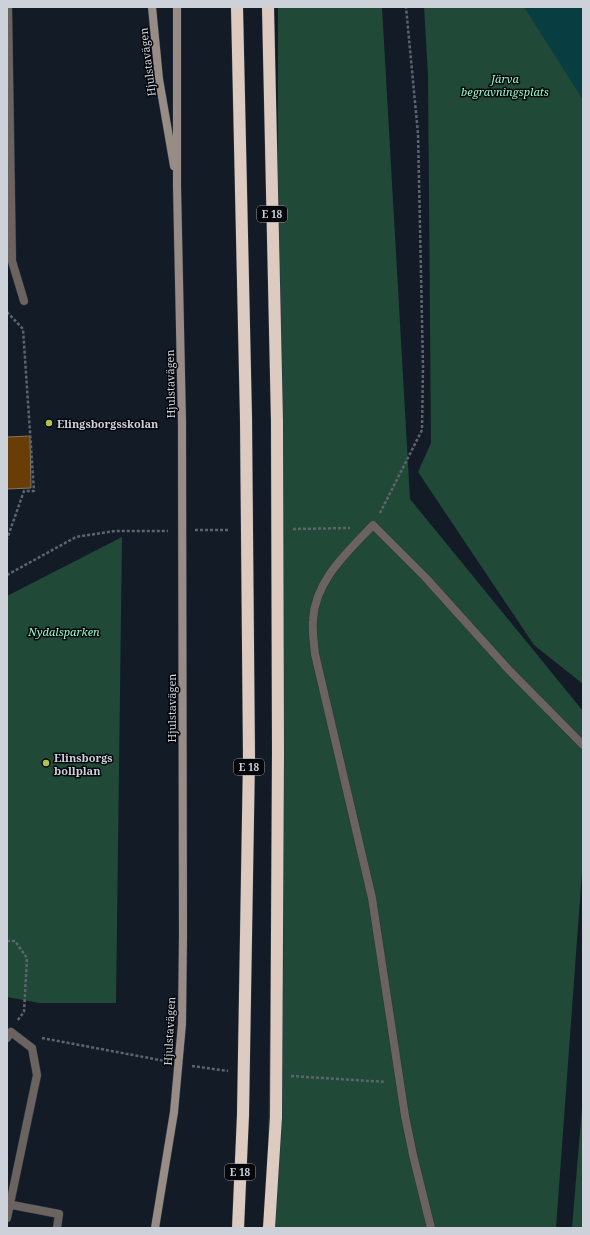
<svg xmlns="http://www.w3.org/2000/svg" width="590" height="1235" font-family="'Noto Serif',serif">
	<style>
		.green { fill: #204938 }
		.water { fill: #083e41 }
		.building { fill: #693e06; stroke: #837669 }
		.lines { fill: none; stroke-linecap: round; stroke-linejoin: round }
		.lane-casing { stroke: #2d353f; stroke-width: 9 }
		.street-casing { stroke: #2d353f; stroke-width: 9 }
		.secondary-casing { stroke: #2d353f; stroke-width: 9 }
		.highway-casing { stroke: #2d353f; stroke-width: 13 }
		.path { stroke: #5d646e; stroke-width: 2.5; stroke-dasharray: 3 2; stroke-linecap: butt }
		.lane { stroke: #6a635f; stroke-width: 8 }
		.street { stroke: #6a635f; stroke-width: 8 }
		.secondary { stroke: #988c87; stroke-width: 8 }
		.highway { stroke: #ddcac1; stroke-width: 12 }
		.secondary-bridge-casing { stroke: #2d353f; stroke-width: 9; stroke-linecap: butt }
		.highway-bridge-casing { stroke: #2d353f; stroke-width: 13; stroke-linecap: butt }
		.secondary-bridge { stroke: #988c87; stroke-width: 8 }
		.highway-bridge { stroke: #ddcac1; stroke-width: 12 }
		.poi-dot { fill: #b2c34c; stroke: #04060a; stroke-width: 1.5 }
		.labels { text-anchor: middle; dominant-baseline: central; stroke-width: 3; stroke-linejoin: round; paint-order: stroke }
		.shield { fill: #04060a; stroke: #91959c; stroke-width: 1 }
		.shield-label { font-size: 10px; font-weight: bold; fill: #cdd2da }
		.street-label { font-size: 11px; fill: #cdd2da; stroke: #04060a }
		.park-label { font-size: 11px; font-style: italic; fill: #95fdce; stroke: #04060a }
		.poi-label { font-size: 11px; font-weight: bold; fill: #cdd2da; stroke: #04060a; text-anchor: start }
	</style>
	<rect width="100%" height="100%" fill="#131b26"/>
	<g class="green">
		<polygon points="278,7 382,7 410,499 583,711 583,858 556,1228 267,1228 277,534"/>
		<polygon points="424,7 583,7 583,684 534,645 418,472 431,443 428,75"/>
		<polygon points="122,537 116,1003 39,1003 7,997 7,596"/>
		<polygon points="583,1096 583,1228 572,1228"/>
	</g>
	<polygon class="water" points="524,7 583,7 583,100"/>
	<polygon class="building" points="30,436 31,488 7,489 7,437"/>
	<g class="lines">
		<g class="lane-casing">
			<g id="lane">
				<polyline points="7,1204 59,1214 57,1228"/>
				<polyline points="7,1218 37,1075 32,1048 11,1032"/>
			</g>
		</g>
		<g class="street-casing">
			<g id="street">
				<polyline points="8,7 12,261 24,301"/>
				<polyline points="7,1038 11,1032"/>
				<path d="M431 1228 413 1155 405 1116 372 898 315 654C314 643 312 631 313 620 315 580 348 552 373 525L425 577 509 670 583 745"/>
			</g>
		</g>
		<g class="secondary-casing">
			<g id="secondary">
				<polyline points="152,7 159,79 174,166"/>
				<polyline points="177,7 177,186 182,422"/>
				<polyline points="155,1228 174,1112"/>
			</g>
		</g>
		<g class="highway-casing">
			<g id="highway">
				<polyline points="237,7 246,418"/>
				<polyline points="268,7 277,421"/>
				<polyline points="238,1228 243,1115"/>
				<polyline points="269,1228 276,1117"/>
			</g>
		</g>
		<g class="path">
			<polyline points="7,312 23,329 34,491 24,491 7,539"/>
			<polyline points="380,513 422,430 423,367 418,134 406,7"/>
			<polyline points="293,529 350,528"/>
			<polyline points="195,530 230,530"/>
			<polyline points="7,575 76,537 115,531 168,531"/>
			<polyline points="7,941 15,941 27,958 24,1012 17,1021"/>
			<polyline points="42,1038 165,1061"/>
			<polyline points="192,1066 228,1071"/>
			<polyline points="291,1076 386,1082"/>
		</g>
		<use href="#lane" class="lane"/>
		<use href="#street" class="street"/>
		<use href="#secondary" class="secondary"/>
		<use href="#highway" class="highway"/>
		<g class="secondary-bridge-casing">
			<polyline id="secondary-bridge" points="174,1112 182,1024 183,935 182,422"/>
		</g>
		<g class="highway-bridge-casing">
			<g id="highway-bridge">
				<polyline points="243,1115 249,758 246,418"/>
				<polyline points="276,1117 278,752 277,421"/>
			</g>
		</g>
		<use href="#secondary-bridge" class="secondary-bridge"/>
		<use href="#highway-bridge" class="highway-bridge"/>
	</g>
	<g class="poi-dot">
		<circle cx="49" cy="423" r="4"/>
		<circle cx="46" cy="763" r="4"/>
	</g>
	<g class="labels">
		<g class="shield">
			<rect x="257" y="206" width="30" height="16" rx="3"/>
			<rect x="234" y="759" width="30" height="16" rx="3"/>
			<rect x="225" y="1164" width="30" height="16" rx="3"/>
		</g>
		<g class="shield-label">
			<text x="272" y="214">E 18</text>
			<text x="249" y="767">E 18</text>
			<text x="240" y="1172">E 18</text>
		</g>
		<g class="street-label">
			<text transform="translate(147 62) rotate(-97)">Hjulstavägen</text>
			<text transform="translate(170 384) rotate(-91)">Hjulstavägen</text>
			<text transform="translate(171 708) rotate(-90)">Hjulstavägen</text>
			<text transform="translate(169 1031) rotate(-87)">Hjulstavägen</text>
		</g>
		<g class="park-label">
			<text x="505" y="78">Järva<tspan x="505" dy="13">begravningsplats</tspan></text>
			<text x="64" y="631">Nydalsparken</text>
		</g>
		<g class="poi-label">
			<text x="57" y="423">Elingsborgsskolan</text>
			<text x="54" y="757">Elinsborgs<tspan x="54" dy="13">bollplan</tspan></text>
		</g>
	</g>
	<rect width="590" height="1235" fill="none" stroke="#cdd2da" stroke-width="16"/>
</svg>
